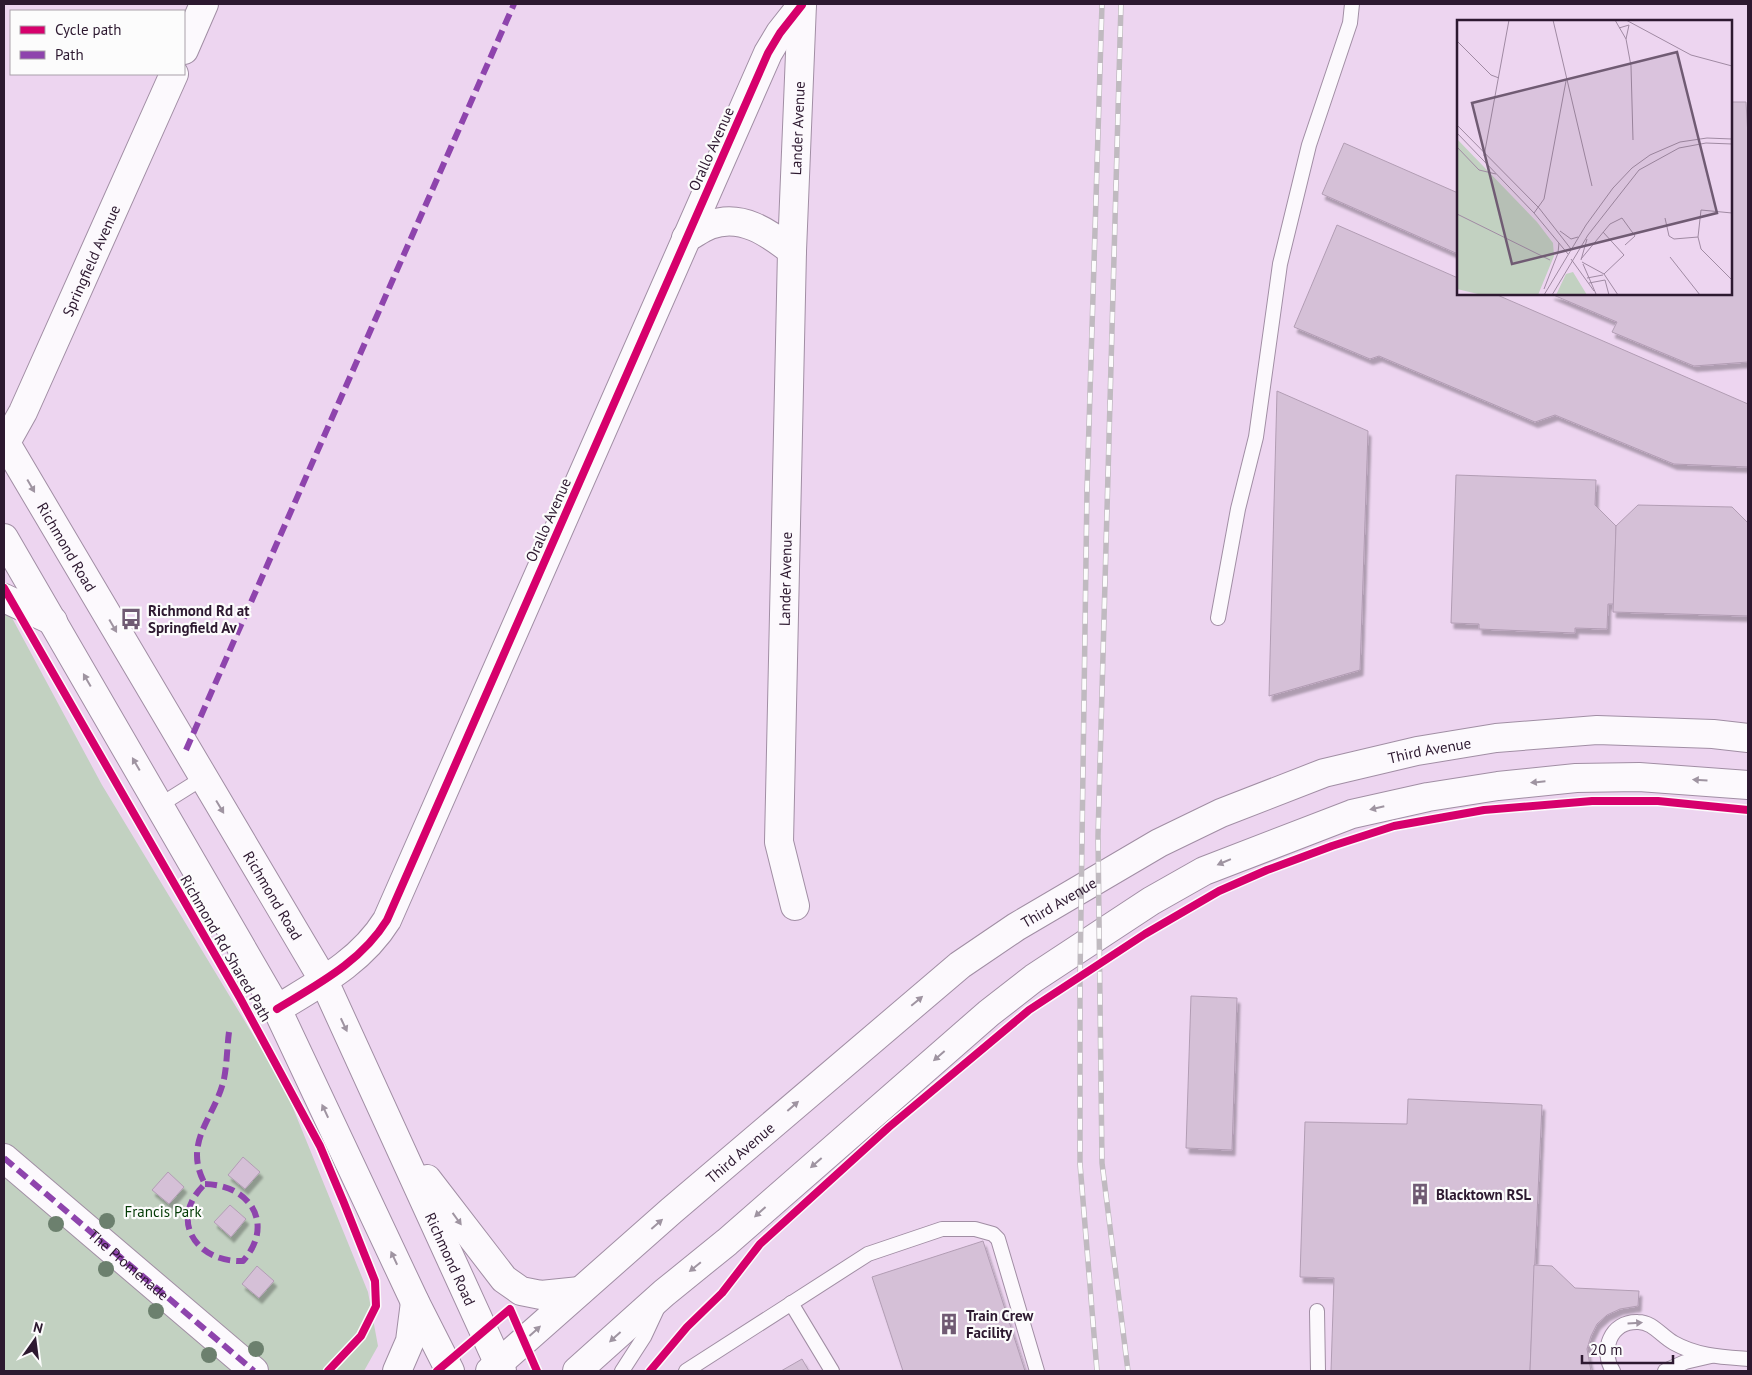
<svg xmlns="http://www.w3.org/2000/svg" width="1752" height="1375" font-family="'PT Sans',sans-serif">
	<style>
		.green { fill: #c2d1c1 }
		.building { fill: #d5c0d7; stroke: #b29db4; filter: url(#shadow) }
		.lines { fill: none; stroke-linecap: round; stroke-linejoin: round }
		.lane-casing { stroke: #a18ea4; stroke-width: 16 }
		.street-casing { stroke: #a18ea4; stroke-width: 30 }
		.primary-casing { stroke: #a18ea4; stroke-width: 30 }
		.lane { stroke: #fcf9fd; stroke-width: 14 }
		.street { stroke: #fcf9fd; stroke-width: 28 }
		.primary { stroke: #fcf9fd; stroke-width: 28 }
		.rail-casing { stroke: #c0bac0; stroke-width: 5.5 }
		.rail { stroke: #fcfcfc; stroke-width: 4; stroke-dasharray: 11; stroke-linecap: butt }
		.quiet { stroke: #8e44ad; stroke-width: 6; stroke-dasharray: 12 6; stroke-linecap: butt }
		.cycleway-casing { stroke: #fcfcfc; stroke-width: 11 }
		.cycleway { stroke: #d6006c; stroke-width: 8 }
		.tree { fill: #6c806e }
		.oneway { fill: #9f94a1 }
		.labels { text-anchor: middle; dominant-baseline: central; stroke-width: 4.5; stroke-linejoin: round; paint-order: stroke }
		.street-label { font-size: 15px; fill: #2d1930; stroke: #fcfcfc }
		.poi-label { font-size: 15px; font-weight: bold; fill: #2d1930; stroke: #fcfcfc; text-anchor: start }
		.park-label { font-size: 15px; fill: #023a04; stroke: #fcfcfc }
		.inset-road { fill: none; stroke: #a08aa3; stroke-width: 1 }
		.view { fill: #705b73; fill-opacity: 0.15; stroke: #705b73; stroke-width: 2.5 }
		.inset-edge { fill: none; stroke: #2d1930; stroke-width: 2.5 }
	</style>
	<defs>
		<filter id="shadow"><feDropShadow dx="3" dy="5.5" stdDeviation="1" flood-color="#0004"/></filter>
	</defs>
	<rect width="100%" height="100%" fill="#edd5f0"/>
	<polygon class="green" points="4,603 102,785 284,1086 368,1292 378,1346 364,1371 4,1371"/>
	<g class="building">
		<polygon points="1731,102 1746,102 1748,136 1748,362 1694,366 1612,332 1617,322 1551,294 1731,294"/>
		<polygon points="1344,143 1458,193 1458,254 1322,194"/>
		<polygon points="1337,225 1458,278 1458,294 1495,294 1748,404 1748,467 1674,464 1555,415 1535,422 1379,356 1370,359 1294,327"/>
		<polygon points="1277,391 1368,431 1360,670 1269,696"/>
		<polygon points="1456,475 1596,480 1595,505 1616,526 1614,604 1608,604 1607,629 1575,628 1575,633 1479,629 1479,624 1451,623"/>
		<polygon points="1638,505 1732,507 1748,523 1748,616 1613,612 1616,526"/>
		<polygon points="1191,996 1237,998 1232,1150 1186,1148"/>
		<polygon points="1408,1099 1542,1105 1530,1371 1331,1371 1334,1278 1300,1277 1305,1122 1407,1124"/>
		<polygon points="243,1157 260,1172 245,1189 228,1175"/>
		<polygon points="168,1172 184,1187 169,1204 152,1190"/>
		<polygon points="230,1205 246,1219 231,1237 214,1222"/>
		<polygon points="983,1241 1025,1371 903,1371 872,1277"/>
		<polygon points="1534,1265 1552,1266 1575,1288 1639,1291 1638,1306 1620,1309 1607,1315 1597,1324 1591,1336 1587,1349 1591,1371 1530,1371"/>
		<polygon points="257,1266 274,1281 259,1298 242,1284"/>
		<polygon points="802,1359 809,1371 781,1371"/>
	</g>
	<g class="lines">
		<g class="lane-casing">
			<g id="lane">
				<polyline points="1218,618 1238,509 1256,437 1280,264 1309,145 1350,23 1352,4"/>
				<polyline points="160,805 203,778"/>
				<polyline points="791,1303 832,1371"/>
				<polyline points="1317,1311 1318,1371"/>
				<polyline points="622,1371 644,1337 658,1307"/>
				<polyline points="686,1371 868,1254 942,1229 975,1229 993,1234 998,1239 1037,1371"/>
				<path d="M1613 1371C1600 1351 1610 1321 1638 1322 1653 1322 1661 1336 1674 1343 1697 1356 1722 1357 1748 1359"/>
				<polyline points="1665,1371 1685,1362 1711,1356"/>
			</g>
		</g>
		<g class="street-casing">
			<g id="street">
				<polyline points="184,50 204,4"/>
				<path d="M686 238C694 234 702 228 710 225 741 213 769 233 792 251"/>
				<path id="s1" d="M4 446 23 412 174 74"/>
				<polyline points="4,598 53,621"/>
				<path id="s2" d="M795 906 779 842 792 251 802 4"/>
				<path d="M277 1009C318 984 361 962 387 920L768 53 780 33 802 5"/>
				<polyline points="4,1158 254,1371"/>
			</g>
		</g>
		<g class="primary-casing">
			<g id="primary">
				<path id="s3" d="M4 440 324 981 502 1371"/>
				<polyline points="4,538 277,1009 415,1302 450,1371"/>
				<polyline points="427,1179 504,1279 521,1291 541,1295 580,1291"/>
				<polyline points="397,1371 410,1341 415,1302"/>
				<path id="s4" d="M490 1371 671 1211 960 965 1016 927 1159 843 1221 813 1324 773 1417 751 1496 738 1597 730 1713 734 1748 738"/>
				<polyline points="577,1371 664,1293 727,1242 989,1013 1034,978 1151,901 1204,871 1352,814 1428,797 1498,786 1576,778 1639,777 1748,785"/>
			</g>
		</g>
		<use href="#lane" class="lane"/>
		<use href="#street" class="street"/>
		<use href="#primary" class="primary"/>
		<g class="rail-casing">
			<g id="rail">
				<polyline points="1121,4 1098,836 1102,1163 1128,1371"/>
				<polyline points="1097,1371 1080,1164 1080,980 1087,490 1102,4"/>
			</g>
		</g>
		<use href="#rail" class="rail"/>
		<g class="quiet">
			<polyline points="186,750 514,4"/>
			<path id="s5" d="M4 1158 254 1371"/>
			<path d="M205 1184C251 1185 275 1225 243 1261 197 1263 167 1220 205 1184 182 1142 215 1118 224 1079 227 1064 227 1047 229 1032"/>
		</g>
		<g class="cycleway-casing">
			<g id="cycleway">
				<polyline points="4,588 240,998 320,1146 344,1203 375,1281 376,1306 361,1336 328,1371"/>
				<path d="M277 1009C318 984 361 962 387 920L768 53 780 33 802 5"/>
				<polyline points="437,1371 510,1309 537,1371"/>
				<polyline points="650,1371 687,1327 722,1293 760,1244 889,1127 1029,1010 1145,934 1219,891 1267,870 1332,846 1394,826 1484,810 1592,801 1658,801 1748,810"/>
			</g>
		</g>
		<use href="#cycleway" class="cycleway"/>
	</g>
	<g class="tree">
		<circle cx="107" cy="1221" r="8"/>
		<circle cx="56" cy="1224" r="8"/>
		<circle cx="106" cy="1269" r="8"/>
		<circle cx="156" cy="1311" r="8"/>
		<circle cx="256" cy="1349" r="8"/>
		<circle cx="209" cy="1355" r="8"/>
	</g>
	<defs><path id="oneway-solid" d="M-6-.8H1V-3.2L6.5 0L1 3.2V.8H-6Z" transform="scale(1.25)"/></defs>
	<g class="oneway">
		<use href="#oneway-solid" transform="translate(31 486) rotate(60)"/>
		<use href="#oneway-solid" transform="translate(113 626) rotate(60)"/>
		<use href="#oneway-solid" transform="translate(87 680) rotate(-120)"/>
		<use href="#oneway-solid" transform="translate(136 764) rotate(-120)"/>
		<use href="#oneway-solid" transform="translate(1700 780) rotate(-177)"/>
		<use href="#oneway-solid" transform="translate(1538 782) rotate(174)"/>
		<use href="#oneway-solid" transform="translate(220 807) rotate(59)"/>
		<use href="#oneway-solid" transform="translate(1377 808) rotate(167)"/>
		<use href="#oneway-solid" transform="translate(1224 862) rotate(157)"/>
		<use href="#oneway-solid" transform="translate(917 1001) rotate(-40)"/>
		<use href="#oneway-solid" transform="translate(344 1025) rotate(65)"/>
		<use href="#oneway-solid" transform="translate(939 1056) rotate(139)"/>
		<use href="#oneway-solid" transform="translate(793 1106) rotate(-41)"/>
		<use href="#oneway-solid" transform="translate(325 1111) rotate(-115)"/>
		<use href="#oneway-solid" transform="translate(816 1163) rotate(139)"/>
		<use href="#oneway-solid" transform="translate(760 1212) rotate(138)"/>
		<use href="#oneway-solid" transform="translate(457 1219) rotate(54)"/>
		<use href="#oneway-solid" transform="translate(657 1224) rotate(-41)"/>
		<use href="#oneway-solid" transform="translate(394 1258) rotate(-115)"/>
		<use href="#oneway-solid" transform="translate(695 1267) rotate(141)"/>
		<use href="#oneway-solid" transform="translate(1635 1323) rotate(-4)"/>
		<use href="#oneway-solid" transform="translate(535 1331) rotate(-42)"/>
		<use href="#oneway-solid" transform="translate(615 1337) rotate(138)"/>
	</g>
	<defs>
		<g id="bus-bare" transform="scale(1.725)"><path d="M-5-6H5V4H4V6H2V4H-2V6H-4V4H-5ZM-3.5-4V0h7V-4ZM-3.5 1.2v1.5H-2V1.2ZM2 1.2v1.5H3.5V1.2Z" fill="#705b73" stroke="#fcfcfc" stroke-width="2.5" paint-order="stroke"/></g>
		<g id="building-bare" transform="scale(1.725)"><path d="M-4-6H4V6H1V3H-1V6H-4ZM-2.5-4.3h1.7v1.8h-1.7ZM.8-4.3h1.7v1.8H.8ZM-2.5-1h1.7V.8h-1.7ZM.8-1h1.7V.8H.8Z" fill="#705b73" stroke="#fcfcfc" stroke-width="2.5" paint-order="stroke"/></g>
	</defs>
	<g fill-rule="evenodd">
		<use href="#bus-bare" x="131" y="619"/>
		<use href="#building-bare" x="1420" y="1194"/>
		<use href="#building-bare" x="949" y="1324"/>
	</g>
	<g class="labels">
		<g class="street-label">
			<text stroke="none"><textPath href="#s2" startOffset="780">Lander Avenue</textPath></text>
			<text transform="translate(711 149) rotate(-66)">Orallo Avenue</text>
			<text stroke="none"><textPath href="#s1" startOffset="205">Springfield Avenue</textPath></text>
			<text transform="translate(548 520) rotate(-66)">Orallo Avenue</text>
			<text stroke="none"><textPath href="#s3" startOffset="124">Richmond Road</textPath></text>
			<text stroke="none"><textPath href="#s2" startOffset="329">Lander Avenue</textPath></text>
			<text stroke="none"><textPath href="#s4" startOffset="1142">Third Avenue</textPath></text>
			<text stroke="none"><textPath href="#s3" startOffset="529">Richmond Road</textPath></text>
			<text stroke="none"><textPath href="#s4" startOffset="738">Third Avenue</textPath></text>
			<text transform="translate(226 948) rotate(60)">Richmond Rd Shared Path</text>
			<text stroke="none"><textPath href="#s4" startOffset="332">Third Avenue</textPath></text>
			<text stroke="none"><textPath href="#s3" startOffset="934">Richmond Road</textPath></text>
			<text stroke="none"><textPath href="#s5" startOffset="164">The Promenade</textPath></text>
		</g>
		<g class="poi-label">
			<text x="148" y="610">Richmond Rd at<tspan x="148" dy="17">Springfield Av</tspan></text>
			<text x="1436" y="1194">Blacktown RSL</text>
			<text x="966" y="1315">Train Crew<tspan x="966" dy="17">Facility</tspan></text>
		</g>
		<g class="park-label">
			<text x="163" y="1211">Francis Park</text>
		</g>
	</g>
	<g transform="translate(1457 20)">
		<rect width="275" height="275" fill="#edd5f0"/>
		<path d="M0 119 80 202 96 223 97 236 81 275H25L0 269ZM116 252 130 275H99L109 254Z" fill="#c2d1c1"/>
		<path class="inset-road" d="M96 0 135 166M158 0 169 19M169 0 234 35 275 46M162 8 172 5 169 19 174 46 176 120M0 21 34 55 42 58M0 105 82 188 114 229M0 113 77 193 111 234M0 127 22 150 39 154M27 136 52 0M77 193 87 179 109 61M275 193 244 190 241 217 244 229 275 260M0 194 93 240M208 198 212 216 217 219 241 217M103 211 114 219 121 217M146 212 167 235 147 254M213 237 243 275M114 239 137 271M124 239 153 204 165 198 178 216 168 225M124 240 130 219M125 242 147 254 161 275M126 244 139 274M130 258 146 255M132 263 148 260 152 275M87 269 101 233 102 223M87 275 129 205 156 168 175 148 193 135 223 122 250 118 275 119M95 275 131 215 182 150 222 128 249 123 275 124"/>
		<path class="view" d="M220 32 260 193 55 244 15 83Z"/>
		<rect width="275" height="275" class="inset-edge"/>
	</g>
	<rect width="1752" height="1375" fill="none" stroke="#2d1930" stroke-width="10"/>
	<rect x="10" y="10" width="175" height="65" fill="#fcfcfc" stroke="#a9a1aa"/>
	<rect x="20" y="26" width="25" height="8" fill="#d6006c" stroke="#a9a1aa"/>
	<text x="55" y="35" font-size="15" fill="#2d1930">Cycle path</text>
	<rect x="20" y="51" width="25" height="8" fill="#8e44ad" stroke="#a9a1aa"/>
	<text x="55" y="60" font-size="15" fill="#2d1930">Path</text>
	<g transform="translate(35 1340) rotate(14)" stroke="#fcfcfc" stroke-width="4" paint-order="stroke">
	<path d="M0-4L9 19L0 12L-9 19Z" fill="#2d1930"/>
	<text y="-8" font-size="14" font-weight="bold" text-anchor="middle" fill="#2d1930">N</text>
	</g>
	<path d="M1582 1355v8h91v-8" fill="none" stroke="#2d1930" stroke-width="2.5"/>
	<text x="1590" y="1355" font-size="15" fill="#2d1930" stroke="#fcfcfc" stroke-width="4" paint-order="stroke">20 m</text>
</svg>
